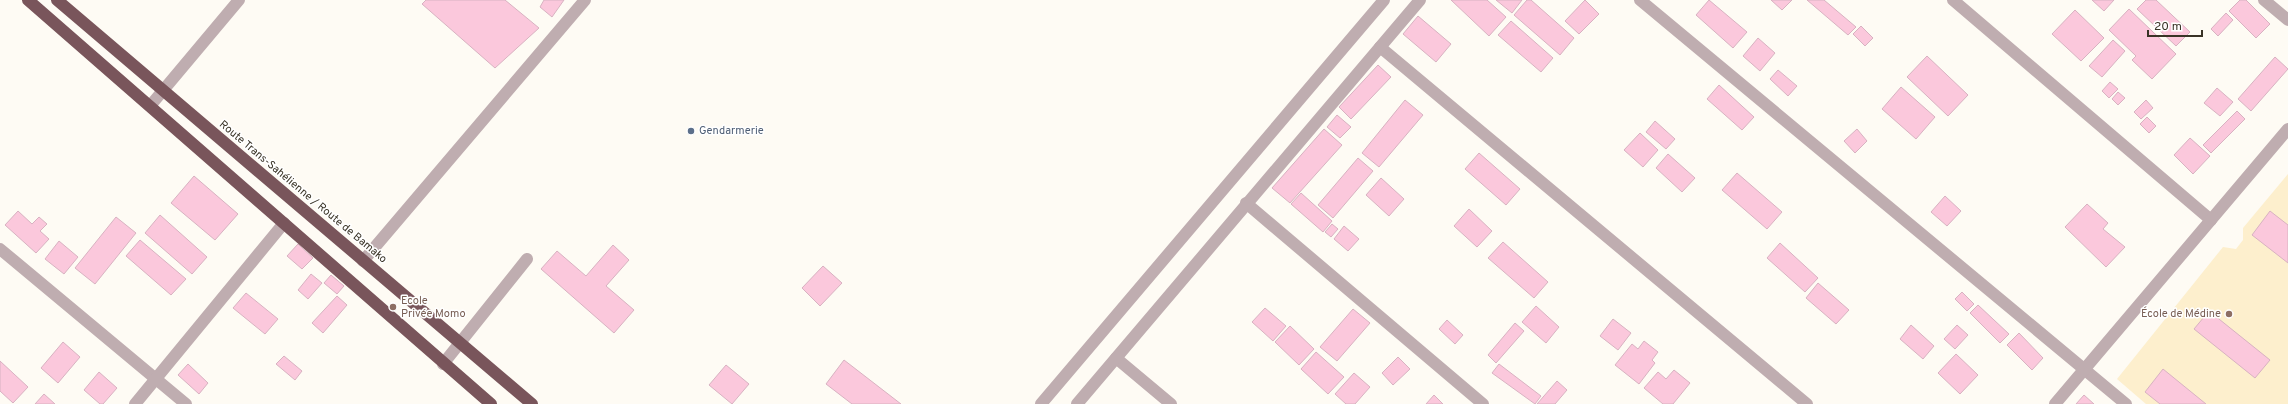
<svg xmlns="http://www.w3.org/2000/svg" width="2288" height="404" font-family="Overpass,sans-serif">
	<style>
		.built { fill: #fdefcd }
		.building { fill: #fbc8dc; stroke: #d8b2c1 }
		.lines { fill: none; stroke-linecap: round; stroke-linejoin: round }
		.minor { stroke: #bfadb0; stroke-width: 12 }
		.highway { stroke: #79555b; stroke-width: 12 }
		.service-dot { fill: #5c6f8a; stroke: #fff; stroke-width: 1.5 }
		.education-dot { fill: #8d6e63; stroke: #fff; stroke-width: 1.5 }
		.labels { text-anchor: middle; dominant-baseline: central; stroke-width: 3; stroke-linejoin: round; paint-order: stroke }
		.service-label { font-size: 11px; fill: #4e5e75; stroke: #fff; text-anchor: start }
		.street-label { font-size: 11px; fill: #393326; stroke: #fff }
		.education-label { font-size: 11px; fill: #785e54; stroke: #fff; text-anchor: start }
	</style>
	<rect width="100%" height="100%" fill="#fefbf4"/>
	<polygon class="built" points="2288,174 2288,404 2146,404 2117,379 2223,247 2236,249 2243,240 2243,228"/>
	<g class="building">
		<polygon points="426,0 505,0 539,28 495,68 422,4"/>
		<polygon points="544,0 564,0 552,17 540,7"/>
		<polygon points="1451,0 1487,0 1506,17 1489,36"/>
		<polygon points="1496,0 1522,0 1512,13"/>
		<polygon points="1527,0 1531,0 1574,38 1560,55 1514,15"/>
		<polygon points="1585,0 1599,14 1579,34 1565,21"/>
		<polygon points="1709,0 1747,32 1733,48 1696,15"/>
		<polygon points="1771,0 1792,0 1782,10"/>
		<polygon points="1807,0 1824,0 1856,27 1848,35"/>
		<polygon points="2092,0 2114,0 2104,11"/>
		<polygon points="2146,0 2156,0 2190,32 2176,46 2137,9"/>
		<polygon points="2240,0 2246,0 2270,24 2256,38 2229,11"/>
		<polygon points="2129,9 2176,54 2152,79 2132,60 2136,56 2109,30"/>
		<polygon points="2075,10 2104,38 2081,61 2052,34"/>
		<polygon points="2226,13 2233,20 2218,36 2211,29"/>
		<polygon points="1418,16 1451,44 1436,62 1403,34"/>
		<polygon points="1511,21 1553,58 1541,72 1498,35"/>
		<polygon points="1861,26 1873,38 1865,46 1853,34"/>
		<polygon points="1758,38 1775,53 1760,71 1743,56"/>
		<polygon points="2113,40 2125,51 2102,77 2089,66"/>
		<polygon points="1927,56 1968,95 1948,116 1907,77"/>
		<polygon points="2275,57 2288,69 2251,111 2238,99"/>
		<polygon points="1378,65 1391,77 1351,119 1339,107"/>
		<polygon points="1778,70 1797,86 1788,96 1770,79"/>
		<polygon points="2110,82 2118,89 2109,98 2102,91"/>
		<polygon points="1719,85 1754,117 1742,130 1707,99"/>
		<polygon points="1901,87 1935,117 1916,139 1882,109"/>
		<polygon points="2217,88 2233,102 2220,116 2204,103"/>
		<polygon points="2118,92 2125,98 2118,105 2112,99"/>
		<polygon points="1405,100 1423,115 1379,167 1362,153"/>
		<polygon points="2146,100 2153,108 2141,119 2134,112"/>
		<polygon points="2237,111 2245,119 2211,153 2203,145"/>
		<polygon points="1337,115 1351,127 1340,138 1327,127"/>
		<polygon points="2147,117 2156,126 2149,133 2140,124"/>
		<polygon points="1655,121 1675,139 1666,149 1646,132"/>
		<polygon points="1324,129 1342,145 1290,203 1272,188"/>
		<polygon points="1857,129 1867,141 1855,153 1844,141"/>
		<polygon points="1640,133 1658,150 1643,167 1624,150"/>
		<polygon points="2190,138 2210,156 2193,174 2174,155"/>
		<polygon points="1479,153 1520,189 1506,205 1465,169"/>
		<polygon points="1668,154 1695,178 1682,192 1656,168"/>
		<polygon points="1358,158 1373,171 1333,218 1318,205"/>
		<polygon points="1737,173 1782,212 1767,229 1722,190"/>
		<polygon points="194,176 238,214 215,240 171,203"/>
		<polygon points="1381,178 1404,199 1389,216 1366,195"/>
		<polygon points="1301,193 1332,221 1323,232 1291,204"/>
		<polygon points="1945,196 1961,211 1947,226 1931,212"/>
		<polygon points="2087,204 2108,223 2103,229 2125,247 2106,267 2065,227"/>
		<polygon points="1469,209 1492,231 1477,247 1454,226"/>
		<polygon points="18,211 32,224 39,217 47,224 40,231 49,239 36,253 5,225"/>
		<polygon points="2270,211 2288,225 2288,263 2252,235"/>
		<polygon points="160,215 207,257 192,274 145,233"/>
		<polygon points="116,217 136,233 95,284 75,268"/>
		<polygon points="1332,224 1338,229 1331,237 1325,232"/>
		<polygon points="1344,226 1359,239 1348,251 1334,239"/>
		<polygon points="140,240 186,279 171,295 126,256"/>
		<polygon points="59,241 78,257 64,274 45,259"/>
		<polygon points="1503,242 1548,282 1534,298 1488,258"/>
		<polygon points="1780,243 1818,278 1805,292 1767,258"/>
		<polygon points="298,244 313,258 302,269 287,256"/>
		<polygon points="613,245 629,260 606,286 634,310 614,333 541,269 557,251 586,276"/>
		<polygon points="823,266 842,283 820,306 802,288"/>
		<polygon points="311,274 322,283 308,299 298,290"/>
		<polygon points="331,275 344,286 337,294 324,283"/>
		<polygon points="1818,283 1849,310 1836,324 1806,298"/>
		<polygon points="1962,292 1974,304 1967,311 1955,299"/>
		<polygon points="246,293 278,319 265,334 233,308"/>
		<polygon points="337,296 347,305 323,333 312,323"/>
		<polygon points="1978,305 2009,334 2000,343 1970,313"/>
		<polygon points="1536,306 1559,327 1546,343 1522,322"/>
		<polygon points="1265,308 1286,326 1273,341 1252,322"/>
		<polygon points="1353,309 1370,323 1337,361 1320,347"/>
		<polygon points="2209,311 2270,360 2255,378 2194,329"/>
		<polygon points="1613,319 1631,333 1618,350 1600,336"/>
		<polygon points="1447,320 1463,335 1455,344 1439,329"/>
		<polygon points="1515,323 1524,331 1496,363 1488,355"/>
		<polygon points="1911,325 1934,346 1923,359 1900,339"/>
		<polygon points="1957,325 1968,335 1955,349 1944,339"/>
		<polygon points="1290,326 1314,349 1299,365 1275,342"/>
		<polygon points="2019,333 2043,358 2032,370 2007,345"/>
		<polygon points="1644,341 1658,352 1652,360 1655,363 1639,384 1615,365 1632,344 1638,349"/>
		<polygon points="63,342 80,357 58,383 41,368"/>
		<polygon points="1316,352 1344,377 1328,394 1301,369"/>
		<polygon points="1956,354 1978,375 1960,394 1938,373"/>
		<polygon points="284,356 302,371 295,380 276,364"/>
		<polygon points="1398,357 1410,369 1393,385 1382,373"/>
		<polygon points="844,360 901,404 852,404 826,384"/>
		<polygon points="0,361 28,387 13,403 0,391"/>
		<polygon points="188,364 208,383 199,394 178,375"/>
		<polygon points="1499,364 1541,396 1535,404 1492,373"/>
		<polygon points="726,365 749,384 732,404 709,385"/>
		<polygon points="2163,369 2206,404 2160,404 2145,392"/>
		<polygon points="1674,370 1690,383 1673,404 1663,404 1644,388 1658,372 1666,379"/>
		<polygon points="99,372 117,388 103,404 100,404 84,390"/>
		<polygon points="1354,373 1370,387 1355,404 1346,404 1335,394"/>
		<polygon points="1557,381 1567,390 1555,404 1537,404"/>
		<polygon points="44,394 55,404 35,404"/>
		<polygon points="1434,395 1443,404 1426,404"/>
		<polygon points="2084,395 2094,404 2076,404"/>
	</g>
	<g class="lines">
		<g class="minor">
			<polyline points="1640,0 2126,404"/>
			<polyline points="1953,0 2211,220"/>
			<polyline points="2264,0 2288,20"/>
			<polyline points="1380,47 1807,404"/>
			<polyline points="150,106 239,0"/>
			<polyline points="1246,203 1483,404"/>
			<polyline points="0,249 186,404"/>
			<polyline points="363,261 585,0"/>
			<polyline points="1116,358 1171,404"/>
			<polyline points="443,364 527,259"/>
			<polyline points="135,404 284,223"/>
			<polyline points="1041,404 1384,0"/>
			<polyline points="1077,404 1420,0"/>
			<polyline points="2055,404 2288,129"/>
		</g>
		<g class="highway">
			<polyline points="28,0 491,404"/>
			<polyline points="57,0 532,404"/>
		</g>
	</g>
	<circle class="service-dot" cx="691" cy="131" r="4"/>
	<g class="education-dot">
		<circle cx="393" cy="307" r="4"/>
		<circle cx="2229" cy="314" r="4"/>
	</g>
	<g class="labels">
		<g class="service-label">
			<text x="699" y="131">Gendarmerie</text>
		</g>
		<g class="street-label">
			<text transform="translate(303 192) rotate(40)">Route Trans-Sahélienne / Route de Bamako</text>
		</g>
		<g class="education-label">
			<text x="401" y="301">Ecole<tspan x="401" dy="13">Privée Momo</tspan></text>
			<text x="2221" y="314" text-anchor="end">École de Médine</text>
		</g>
	</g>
	<path d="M2148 30v6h54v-6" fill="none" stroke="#393326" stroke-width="2"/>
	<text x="2154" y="30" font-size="12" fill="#393326" stroke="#ffffff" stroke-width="3" paint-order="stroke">20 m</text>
</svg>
